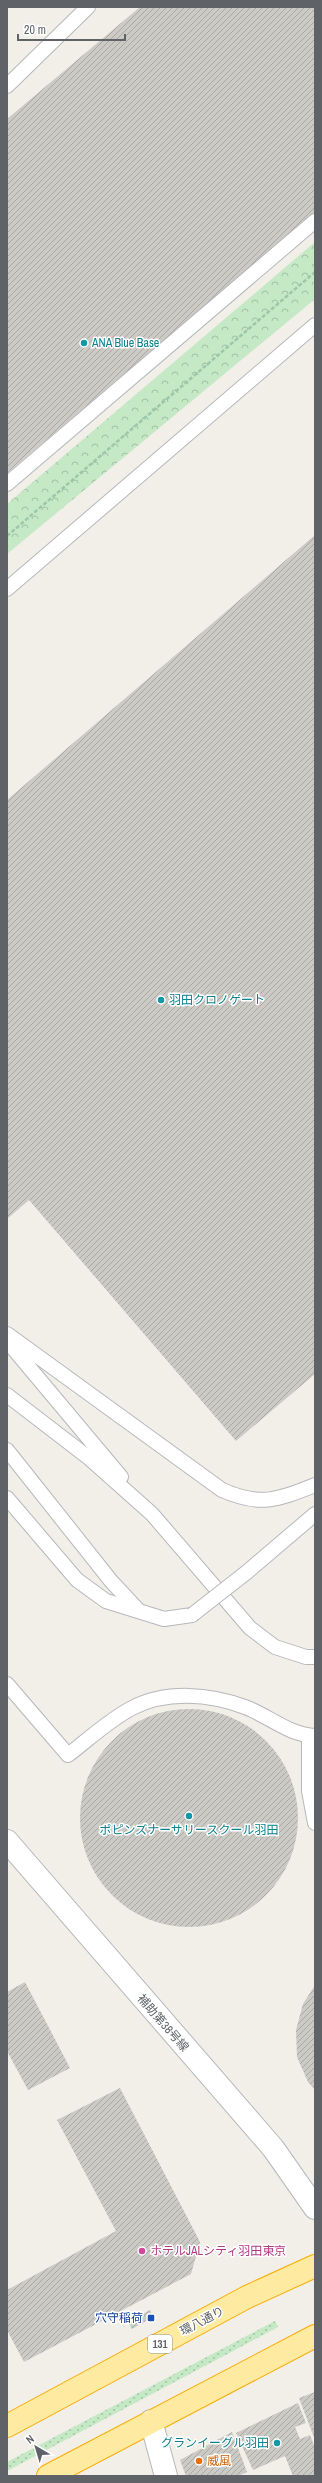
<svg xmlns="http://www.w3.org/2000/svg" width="322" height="2483" font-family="'Archivo Narrow','Noto Sans JP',sans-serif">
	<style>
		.grass { fill: url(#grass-dots) }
		.park { fill: url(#park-crowns) }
		.building { fill: url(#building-hatch) }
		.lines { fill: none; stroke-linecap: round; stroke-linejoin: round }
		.service-casing { stroke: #b5b8bc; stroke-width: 16 }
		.minor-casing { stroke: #b5b8bc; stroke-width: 24 }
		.tertiary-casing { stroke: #b5b8bc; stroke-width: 24 }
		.trunk-casing { stroke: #f9ab00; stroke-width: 24 }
		.path { stroke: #9cc7a9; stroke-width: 2.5; stroke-dasharray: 4 2; stroke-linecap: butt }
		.service { stroke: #fff; stroke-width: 14 }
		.minor { stroke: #fff; stroke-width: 22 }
		.tertiary { stroke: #fff; stroke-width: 22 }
		.trunk { stroke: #feeaa1; stroke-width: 22 }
		.service-bridge-casing { stroke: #b5b8bc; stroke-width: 16; stroke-linecap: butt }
		.service-bridge { stroke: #fff; stroke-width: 14 }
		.culture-dot { fill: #0f9aa8; stroke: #fff; stroke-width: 1.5 }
		.hotel-dot { fill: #d1479c; stroke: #fff; stroke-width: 1.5 }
		.transit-dot { fill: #1a4fb4; stroke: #fff; stroke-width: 1.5 }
		.food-dot { fill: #e8710a; stroke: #fff; stroke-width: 1.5 }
		.labels { text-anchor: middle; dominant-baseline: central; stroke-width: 3; stroke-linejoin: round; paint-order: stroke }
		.shield { fill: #fff; stroke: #8f9295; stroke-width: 1 }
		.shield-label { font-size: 11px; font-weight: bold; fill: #5f6368 }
		.culture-label { font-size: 12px; fill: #0d838f; stroke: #fff; text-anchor: start }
		.street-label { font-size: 12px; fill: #5f6368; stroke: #fff }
		.hotel-label { font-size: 12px; fill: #b23c85; stroke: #fff; text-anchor: start }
		.transit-label { font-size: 12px; fill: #164399; stroke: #fff; text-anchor: end }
		.food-label { font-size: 12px; fill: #c56008; stroke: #fff; text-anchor: start }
	</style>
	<defs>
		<pattern id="grass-dots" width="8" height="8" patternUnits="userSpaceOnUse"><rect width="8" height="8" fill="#c5e8c5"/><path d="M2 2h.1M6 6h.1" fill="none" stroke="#a3c0a4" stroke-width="1.8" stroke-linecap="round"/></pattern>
		<pattern id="park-crowns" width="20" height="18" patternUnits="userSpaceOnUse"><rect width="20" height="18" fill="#c5e8c5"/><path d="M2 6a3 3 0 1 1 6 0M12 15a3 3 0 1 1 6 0" fill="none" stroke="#a3c0a4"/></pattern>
		<pattern id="building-hatch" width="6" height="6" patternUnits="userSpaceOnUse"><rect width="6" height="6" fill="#cccac5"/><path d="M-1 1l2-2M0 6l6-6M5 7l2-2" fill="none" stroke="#a9a8a4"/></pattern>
	</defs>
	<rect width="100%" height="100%" fill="#f1efe8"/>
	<polygon class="grass" points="275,2321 278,2327 7,2471 7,2462"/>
	<polygon class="park" points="315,242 315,299 7,554 7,504"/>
	<g class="building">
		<polygon points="140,7 315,7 315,213 7,473 7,119"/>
		<polygon points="315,535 315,1374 236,1441 29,1200 7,1219 7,800"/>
		<circle cx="189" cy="1818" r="109"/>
		<polygon points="25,1982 70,2068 28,2090 7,2051 7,1992"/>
		<polygon points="315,1985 315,2090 308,2082 297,2057 296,2030 303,2004"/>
		<polygon points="120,2088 200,2242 191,2274 24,2362 7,2330 7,2290 116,2231 57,2120"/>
		<polygon points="150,2310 153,2317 132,2329 128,2322"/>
		<polygon points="315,2392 315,2440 299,2398"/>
		<polygon points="298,2403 306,2423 295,2427 300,2439 310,2435 315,2448 315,2476 293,2476 285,2456 253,2470 236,2433"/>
		<polygon points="232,2432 247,2472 238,2476 186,2476 180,2460"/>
	</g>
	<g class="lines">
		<g class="service-casing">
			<g id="service">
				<polyline points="7,86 88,7"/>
				<polyline points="7,484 315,221"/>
				<polyline points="7,589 315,325"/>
				<path d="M7 1334 222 1490C261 1507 277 1500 315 1485"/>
				<polyline points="7,1341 121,1477"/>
				<polyline points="7,1395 89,1458 152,1514 250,1628 275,1647 306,1657 315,1657"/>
				<polyline points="7,1450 111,1581 138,1610"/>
				<polyline points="7,1498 77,1580 106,1601 164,1619 192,1615"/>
				<polyline points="247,1572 315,1514"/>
				<path d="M7 1684 68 1755C89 1739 109 1720 132 1708 167 1690 210 1694 245 1707 269 1716 289 1735 315 1736"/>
				<polyline points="309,1736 309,1791 315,1823"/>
			</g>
		</g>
		<g class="minor-casing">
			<polyline id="minor" points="151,2421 166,2476"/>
		</g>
		<g class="tertiary-casing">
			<polyline id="tertiary" points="7,1841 273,2148 315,2208"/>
		</g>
		<g class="trunk-casing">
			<g id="trunk">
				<polyline points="7,2426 247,2297 315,2266"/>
				<polyline points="48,2476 315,2336"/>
			</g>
		</g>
		<polyline class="path" points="7,536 315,272"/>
		<use href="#service" class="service"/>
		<use href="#minor" class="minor"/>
		<use href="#tertiary" class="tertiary"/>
		<use href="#trunk" class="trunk"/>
		<g class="service-bridge-casing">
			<polyline id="service-bridge" points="192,1615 247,1572"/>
		</g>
		<use href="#service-bridge" class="service-bridge"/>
	</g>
	<g class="culture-dot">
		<circle cx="84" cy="343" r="4"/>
		<circle cx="161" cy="1000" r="4"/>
		<circle cx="189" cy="1816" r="4"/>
		<circle cx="277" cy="2443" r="4"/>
	</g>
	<circle class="hotel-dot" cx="142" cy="2251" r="4"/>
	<rect class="transit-dot" x="147" y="2314" width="8" height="8" rx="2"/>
	<circle class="food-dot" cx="199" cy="2461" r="4"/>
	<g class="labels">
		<rect class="shield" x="148" y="2335" width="24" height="18" rx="3"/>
		<g class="shield-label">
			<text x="160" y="2344">131</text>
		</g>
		<g class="culture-label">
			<text x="92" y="343">ANA Blue Base</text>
			<text x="169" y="1000">羽田クロノゲート</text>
			<text x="189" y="1830" text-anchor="middle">ポピンズナーサリースクール羽田</text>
			<text x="269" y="2443" text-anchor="end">グランイーグル羽田</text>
		</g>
		<g class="street-label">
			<text transform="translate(163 2023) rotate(49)">補助第38号線</text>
			<text transform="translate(202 2321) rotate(-28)">環八通り</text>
		</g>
		<g class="hotel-label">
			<text x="150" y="2251">ホテルJALシティ羽田東京</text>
		</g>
		<g class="transit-label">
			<text x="143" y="2318">穴守稲荷</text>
		</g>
		<g class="food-label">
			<text x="207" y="2461">威風</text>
		</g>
	</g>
	<rect width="322" height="2483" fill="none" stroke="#5f6368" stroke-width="16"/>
	<g transform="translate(36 2447) rotate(322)" stroke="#ffffff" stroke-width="3" paint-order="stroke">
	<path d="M0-3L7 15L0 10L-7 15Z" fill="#5f6368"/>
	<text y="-6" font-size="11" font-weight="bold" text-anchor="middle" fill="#5f6368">N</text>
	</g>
	<path d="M18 34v6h107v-6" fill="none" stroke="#5f6368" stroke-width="2"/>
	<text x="24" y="34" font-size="12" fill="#5f6368" stroke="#ffffff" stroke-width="3" paint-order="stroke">20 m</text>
</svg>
